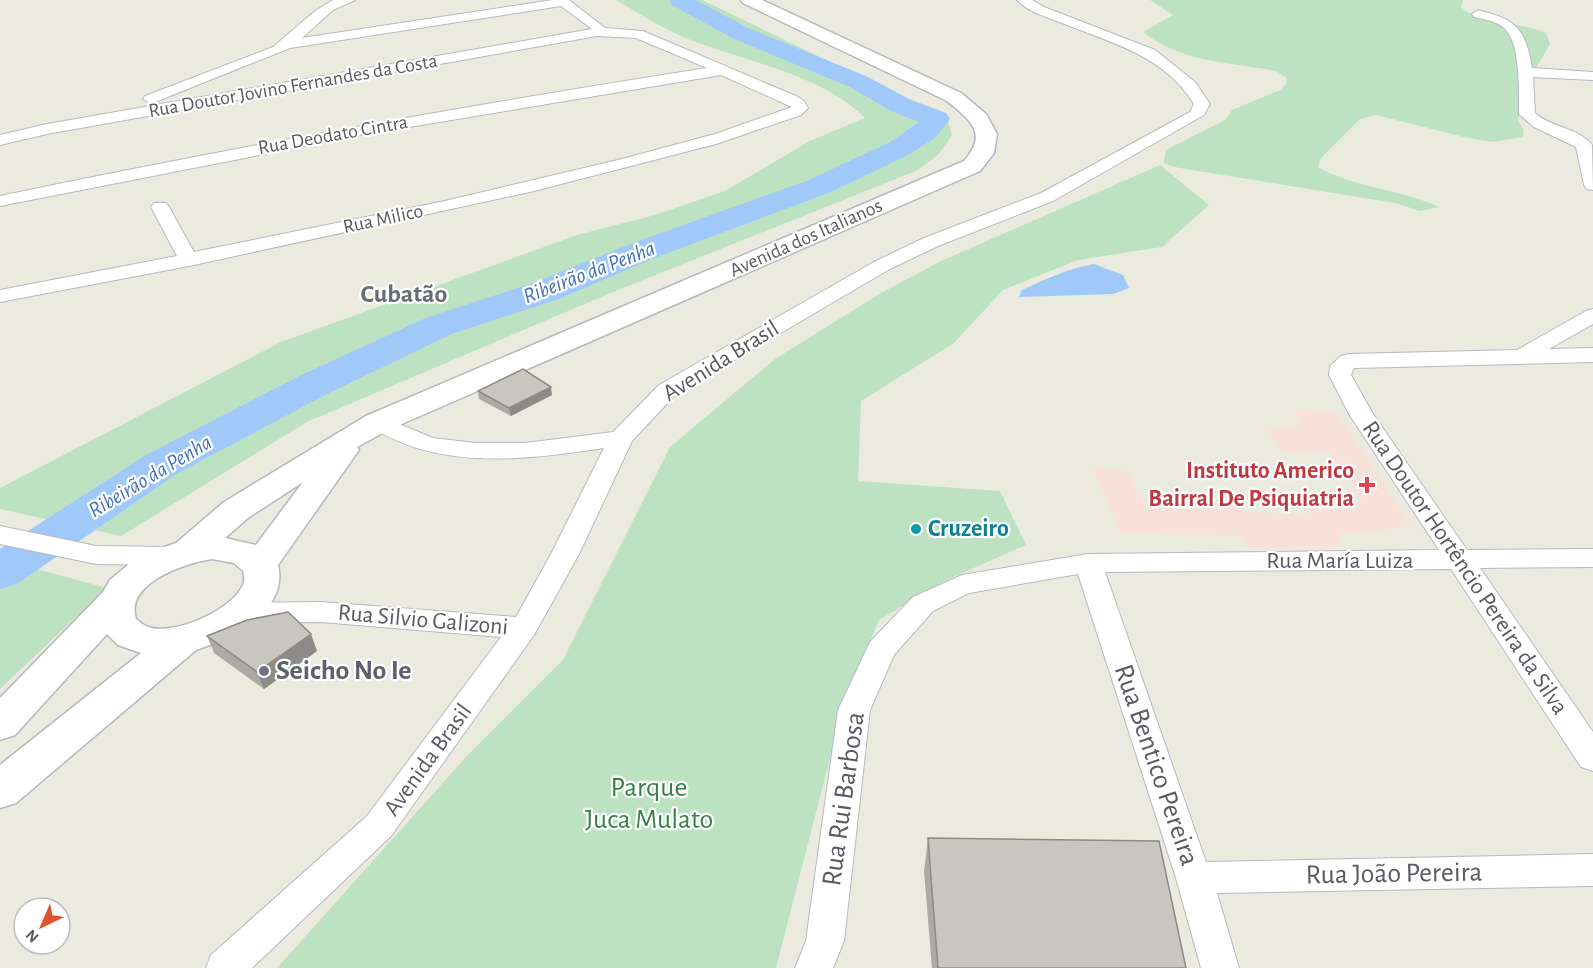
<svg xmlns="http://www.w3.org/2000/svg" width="1593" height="968" font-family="'Alegreya Sans',sans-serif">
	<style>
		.medical { fill: #f9e1db }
		.green { fill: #bde2c1 }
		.water { fill: #a0c9fa }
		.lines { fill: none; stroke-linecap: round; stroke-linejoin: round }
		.river { fill: #a0c9fa; fill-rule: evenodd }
		.street-casing { stroke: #b7b9be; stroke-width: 2 }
		.secondary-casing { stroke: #b5b8be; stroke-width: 3 }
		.street { fill: #fff; fill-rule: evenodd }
		.secondary { fill: #fff; fill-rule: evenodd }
		.wall { fill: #acaaa4 }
		.shaded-wall { fill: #8c8b86 }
		.building { fill: #c8c6bf; stroke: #8c8b86; stroke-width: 1.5 }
		.health-dot { fill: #e0444e; stroke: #fff; stroke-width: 2 }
		.culture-dot { fill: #0f9aa8; stroke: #fff; stroke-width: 2 }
		.worship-dot { fill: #6b7280; stroke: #fff; stroke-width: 2 }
		.labels { text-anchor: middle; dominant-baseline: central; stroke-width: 4.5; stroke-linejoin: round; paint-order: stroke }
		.far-street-label { font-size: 20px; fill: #585b60; stroke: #fff }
		.far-water-label { font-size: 22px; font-style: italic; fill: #4571bb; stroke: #fff }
		.street-label { font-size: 24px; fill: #585b60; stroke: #fff }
		.health-label { font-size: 24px; font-weight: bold; fill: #be3a42; stroke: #fff; text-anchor: end }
		.culture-label { font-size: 24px; font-weight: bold; fill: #0d838f; stroke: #fff; text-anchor: start }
		.far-district-label { font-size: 26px; font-weight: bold; fill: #696d72; stroke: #fff }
		.near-worship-label { font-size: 28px; font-weight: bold; fill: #5b616d; stroke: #fff; text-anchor: start }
		.near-street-label { font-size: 28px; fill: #585b60; stroke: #fff }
		.near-park-label { font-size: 28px; fill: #387f43; stroke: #fff }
	</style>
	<rect width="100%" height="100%" fill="#ebeadf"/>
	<polygon class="medical" points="1295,408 1337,413 1411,525 1369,533 1341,533 1337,547 1250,549 1243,536 1120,533 1093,468 1128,471 1140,498 1235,502 1241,511 1308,515 1307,506 1332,510 1331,503 1363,503 1328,452 1284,453 1264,427 1299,426"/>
	<g class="green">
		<path d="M616 0H702L947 118 952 135 939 154 918 170 613 292 307 422 121 536 0 509V488L281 342 577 235 655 215 725 191 810 141 865 118C819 72 739 61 681 36 658 26 637 12 616 0Z"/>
		<path d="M1150 0H1463L1461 7C1480 26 1521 21 1546 33L1550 44 1536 68 1530 96 1521 107 1518 121 1524 130 1523 137 1493 142 1464 137 1376 115 1360 119 1321 158 1318 167C1355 188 1400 189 1439 207L1420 211 1395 203 1174 167 1164 163 1166 150 1225 120 1232 110 1280 90 1286 84 1287 78 1276 71C1230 62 1182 63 1143 32L1173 15Z"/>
		<polygon points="1160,165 1209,205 1162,247 1078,260 1003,290 954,343 861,401 858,481 1000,491 1026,545 944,581 879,620 845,700 776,968 277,968 466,757 563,660 670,447 775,359 881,293 939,262"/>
		<polygon points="0,559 107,588 0,689"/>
	</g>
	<path class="water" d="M1094 264 1123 275 1129 288 1113 294 1019 297 1022 290C1046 279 1069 268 1094 264Z"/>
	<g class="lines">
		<polygon class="river" points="669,0 696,0 748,28 868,77 909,99 946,113 950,119 935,138 910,154 831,192 657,257 556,300 454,333 327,394 178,473 17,584 0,589 0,549 146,455 299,376 428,317 530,284 633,243 809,180 890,142 919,122 891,111 850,87 732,38 672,5"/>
		<g class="street-casing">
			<g id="street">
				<path d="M333 0H355L333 10 302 38 553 0H569L605 28 643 31 798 97 804 101 808 108 801 115 716 144 534 191 189 266 0 302V290L177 256 151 207 154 203H166L169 207 194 252 445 201 618 160 715 134 792 107 721 75 361 135 0 206V196C235 147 470 105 707 68L636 38 597 36 47 134 0 145V135L47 124 592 29 561 6 290 48 155 102 150 103 143 99 145 96 273 47 315 11Z"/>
				<path d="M1017 0H1032L1044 7 1155 50 1195 82 1210 104 1204 115 1053 201 938 246 888 270 675 395 632 441 579 554 534 635 391 836 252 968H206L211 955 367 816 501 637 321 622 243 623 233 620 228 613 233 606 243 603 321 602 516 617 551 554 604 448C544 457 480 466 420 449 402 444 386 435 369 428L365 423 369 418 377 416 385 418 433 438 475 443H525L613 432 659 385 874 262 924 238 1041 193 1190 112 1194 104C1165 56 1112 43 1062 23 1047 17 1028 12 1017 0Z"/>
				<path d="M1478 10C1517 20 1525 28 1532 68L1593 72V80L1533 77 1535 113C1551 128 1578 127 1592 145L1593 190 1587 189 1584 185 1576 147 1534 127 1519 114C1519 93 1521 42 1504 28 1496 21 1484 19 1474 17L1472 14Z"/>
				<polygon points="1593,309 1593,324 1549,349 1593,348 1593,362 1354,368 1351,375 1373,414 1467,550 1593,549 1593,567 1480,568 1593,732 1593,771 1581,767 1451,569 1105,572 1206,862 1593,854 1593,886 1217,893 1239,968 1201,968 1176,878 1078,574 969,593 933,611 894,655 870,710 844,941 833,968 795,968 806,941 838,710 870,642 913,597 962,575 1088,554 1439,550 1349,414 1329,375 1330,366 1341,356 1349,354 1517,350 1586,311"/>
				<polygon points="0,526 96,546 172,547 182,550 186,556 182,562 172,565 96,564 0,544"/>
			</g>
		</g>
		<g class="secondary-casing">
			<path id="secondary" d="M741 0H762L961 93 986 114 997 134 994 153 980 171 388 430 357 447 359 450 278 565C289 611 232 638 196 650L16 803 0 808V765L141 653 118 645 107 634 15 735 0 740V698L103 592 110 580 129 564 148 553 176 543 224 502 366 416 964 161C989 133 970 120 947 101L743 3ZM303 482 256 545 225 538 248 518ZM212 559 234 563 243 571C244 576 245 580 243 585 232 610 174 636 148 627 143 625 140 622 136 619 125 583 185 563 212 559Z"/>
		</g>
		<use href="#street" class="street"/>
		<use href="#secondary" class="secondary"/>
	</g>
	<g class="wall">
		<polygon points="478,391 552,395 511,416 479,399"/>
		<polygon points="207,636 317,651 264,689 214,653"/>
		<polygon points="928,838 1186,968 932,968 924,871"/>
	</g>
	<g class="shaded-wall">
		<polygon points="551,387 552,395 511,416 509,408"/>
		<polygon points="311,634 317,651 264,689 257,672"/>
	</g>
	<g class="building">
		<polygon points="523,369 551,387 509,408 478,391"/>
		<polygon points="288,612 311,634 257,672 207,636 247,620"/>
		<polygon points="928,838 1159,841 1186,968 938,968"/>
	</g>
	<path class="health-dot" d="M1364 476h6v6h6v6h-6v6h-6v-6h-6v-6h6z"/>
	<circle class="culture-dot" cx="916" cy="529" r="6"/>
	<circle class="worship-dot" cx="264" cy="671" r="6"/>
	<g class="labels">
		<g class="far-street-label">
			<text transform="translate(293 86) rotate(-10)">Rua Doutor Jovino Fernandes da Costa</text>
			<text transform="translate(333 135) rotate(-10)">Rua Deodato Cintra</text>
			<text transform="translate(383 219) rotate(-12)">Rua Milico</text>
			<text transform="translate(806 238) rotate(-24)">Avenida dos Italianos</text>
		</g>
		<g class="far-water-label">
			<text transform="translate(589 272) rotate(-21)">Ribeirão da Penha</text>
			<text transform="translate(150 476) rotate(-31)">Ribeirão da Penha</text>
		</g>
		<g class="street-label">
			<text transform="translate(721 361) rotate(-32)">Avenida Brasil</text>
			<text x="1340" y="561">Rua María Luiza</text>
			<text transform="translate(1465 568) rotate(56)">Rua Doutor Hortêncio Pereira da Silva</text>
			<text transform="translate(423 620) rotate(5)">Rua Silvio Galizoni</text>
			<text transform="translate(428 760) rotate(-54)">Avenida Brasil</text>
		</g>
		<g class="health-label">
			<text x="1354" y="471">Instituto Americo<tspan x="1354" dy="28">Bairral De Psiquiatria</tspan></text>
		</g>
		<g class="culture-label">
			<text x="928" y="529">Cruzeiro</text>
		</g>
		<g class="far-district-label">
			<text x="404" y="294">Cubatão</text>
		</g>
		<g class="near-worship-label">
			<text x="276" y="671">Seicho No Ie</text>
		</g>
		<g class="near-street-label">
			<text transform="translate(1156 765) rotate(71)">Rua Bentico Pereira</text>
			<text transform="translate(844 799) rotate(-82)">Rua Rui Barbosa</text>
			<text transform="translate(1394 874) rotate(-1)">Rua João Pereira</text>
		</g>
		<g class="near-park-label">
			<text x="649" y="788">Parque<tspan x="649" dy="32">Juca Mulato</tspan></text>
		</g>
	</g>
	<g transform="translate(42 926) rotate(224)"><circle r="28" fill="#ffffff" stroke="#bcbdbf" stroke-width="1.5"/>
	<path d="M0-4.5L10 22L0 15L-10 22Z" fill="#df5331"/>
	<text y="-9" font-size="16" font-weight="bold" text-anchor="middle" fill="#585b60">N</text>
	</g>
</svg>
